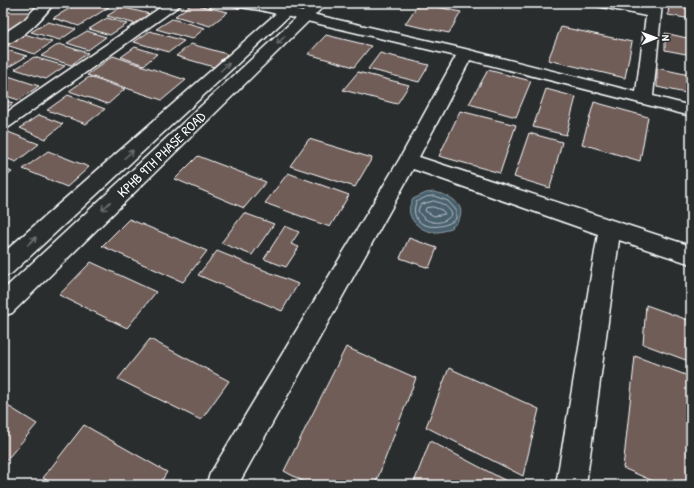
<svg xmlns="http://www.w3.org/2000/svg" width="694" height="488" font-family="'Patrick Hand',sans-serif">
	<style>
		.water { fill: #48616d; stroke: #91a0a7 }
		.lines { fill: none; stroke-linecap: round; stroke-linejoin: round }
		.shore { stroke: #b6c0c5; stroke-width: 1 }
		.building { fill: #6f5d58; stroke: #fff }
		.minor-casing { stroke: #fff; stroke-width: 3 }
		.tertiary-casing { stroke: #fff; stroke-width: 3 }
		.minor { fill: #2a2d2e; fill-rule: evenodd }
		.tertiary { fill: #2a2d2e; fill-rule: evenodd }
		.oneway { stroke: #6a6c6d }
		.labels { text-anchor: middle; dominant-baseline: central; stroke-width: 3; stroke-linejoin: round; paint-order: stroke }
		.street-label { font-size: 14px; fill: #fff; stroke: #2a2d2e }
	</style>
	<rect width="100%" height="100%" fill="#2a2d2e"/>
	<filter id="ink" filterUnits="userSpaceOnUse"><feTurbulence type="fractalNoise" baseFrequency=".025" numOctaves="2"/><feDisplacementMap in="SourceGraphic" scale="8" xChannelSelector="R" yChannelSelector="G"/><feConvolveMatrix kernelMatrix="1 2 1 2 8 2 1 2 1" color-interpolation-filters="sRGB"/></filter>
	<g filter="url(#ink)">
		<path class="water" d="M434 192C492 204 442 253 414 222 408 214 408 207 413 199L426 193Z"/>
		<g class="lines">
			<g class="shore">
				<path d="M434 196 448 201 456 210V219C440 232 407 229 416 202L426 197Z"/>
				<path d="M434 201C442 203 448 206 452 214 443 227 425 224 418 211L420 205Z"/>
				<polygon points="433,207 442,210 445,214 434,216 425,211 426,208"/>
			</g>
		</g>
		<g class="building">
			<polygon points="79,3 89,3 109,7 79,26 53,18"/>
			<polygon points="419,3 461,12 449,33 405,24"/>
			<polygon points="457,3 479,3 477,7"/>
			<polygon points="669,3 691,6 691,19 668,15"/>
			<polygon points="192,4 228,12 210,26 175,16"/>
			<polygon points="121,7 150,14 136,24 107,16"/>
			<polygon points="3,12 32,12 18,29 3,30"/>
			<polygon points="107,18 127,24 110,35 89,29"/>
			<polygon points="172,19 205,28 192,39 156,29"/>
			<polygon points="48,22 76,29 60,40 31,32"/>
			<polygon points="561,27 632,42 625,78 548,60"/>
			<polygon points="87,31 106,37 88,50 67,43"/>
			<polygon points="150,31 184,41 169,52 134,42"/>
			<polygon points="665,33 691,39 691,55 665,50"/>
			<polygon points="24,34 52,42 35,54 6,45"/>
			<polygon points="326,35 371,46 354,67 308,54"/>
			<polygon points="59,44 88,53 71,65 41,56"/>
			<polygon points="191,44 227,54 214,67 176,56"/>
			<polygon points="135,47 157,54 144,65 121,57"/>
			<polygon points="3,49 27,56 7,68 3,67"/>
			<polygon points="380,53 429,65 419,82 368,69"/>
			<polygon points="113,56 186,80 162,100 87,75"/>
			<polygon points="34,57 65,66 46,79 15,69"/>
			<polygon points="657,68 689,75 690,94 657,87"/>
			<polygon points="488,70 531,81 516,117 469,104"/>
			<polygon points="358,72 409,85 397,104 343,90"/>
			<polygon points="8,76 39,86 19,100 3,95 3,79"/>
			<polygon points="89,77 125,89 108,104 69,91"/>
			<polygon points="546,89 576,97 566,135 533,127"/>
			<polygon points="68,95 105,109 86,124 47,110"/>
			<polygon points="3,100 13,103 3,111"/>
			<polygon points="594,102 648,117 640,161 582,144"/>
			<polygon points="460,111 516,125 500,173 439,156"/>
			<polygon points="39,115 63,124 45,139 20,128"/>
			<polygon points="3,130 39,144 16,162 3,157"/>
			<polygon points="529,133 562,142 550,188 514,177"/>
			<polygon points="309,139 372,158 355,187 290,166"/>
			<polygon points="48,151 89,167 67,187 23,169"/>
			<polygon points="198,156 266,182 244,208 175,179"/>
			<polygon points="3,168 12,172 3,179"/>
			<polygon points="288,173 349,195 330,227 265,203"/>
			<polygon points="244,213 274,224 252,255 221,243"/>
			<polygon points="129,219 207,251 183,282 102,246"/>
			<polygon points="285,226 299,232 291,244 299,247 286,267 264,259"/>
			<polygon points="409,238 437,248 429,268 400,258"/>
			<polygon points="217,251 298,284 282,311 198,275"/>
			<polygon points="91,262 156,292 127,328 59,295"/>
			<polygon points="646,305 691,321 691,362 643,344"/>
			<polygon points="150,339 229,381 201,420 118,379"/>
			<polygon points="346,347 416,378 375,485 310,485 284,471"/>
			<polygon points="635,356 691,377 691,485 662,485 623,468"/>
			<polygon points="449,368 539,409 523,476 426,427"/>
			<polygon points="3,403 37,424 3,464"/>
			<polygon points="84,425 167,472 159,485 55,485 43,478"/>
			<polygon points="430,441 514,485 413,485"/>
		</g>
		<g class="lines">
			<g class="minor-casing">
				<g id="minor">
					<path d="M40 3H54C43 18 21 41 3 45V34L24 20Z"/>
					<polygon points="167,3 183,3 9,127 3,129 3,115"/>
					<polygon points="231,3 264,3 465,49 636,92 646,16 597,6 595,3 623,3 647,8 648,3 662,3 653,96 691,106 691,116 470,60 419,157 691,246 691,264 619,240 586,485 556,485 598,234 413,169 238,485 206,485 210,474 399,160 456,56 260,10 233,6"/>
				</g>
			</g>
			<g class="tertiary-casing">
				<g id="tertiary">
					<polygon points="288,3 303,3 11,274 3,276 3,253"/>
					<polygon points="312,3 327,3 12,313 3,316 3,290"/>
				</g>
			</g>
			<use href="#minor" class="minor"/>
			<use href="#tertiary" class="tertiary"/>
		</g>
		<defs><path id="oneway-shaft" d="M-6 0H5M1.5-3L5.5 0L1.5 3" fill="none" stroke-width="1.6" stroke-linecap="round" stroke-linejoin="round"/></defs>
		<g class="oneway">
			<use href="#oneway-shaft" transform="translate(281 40) rotate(136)"/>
			<use href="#oneway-shaft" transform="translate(225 67) rotate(-42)"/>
			<use href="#oneway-shaft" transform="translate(129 154) rotate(-42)"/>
			<use href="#oneway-shaft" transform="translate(106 206) rotate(136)"/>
			<use href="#oneway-shaft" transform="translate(32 241) rotate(-42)"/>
		</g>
	</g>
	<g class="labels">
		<g class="street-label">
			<text transform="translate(161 154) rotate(-44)">KPHB 9TH PHASE ROAD</text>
		</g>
	</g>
	<rect width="694" height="488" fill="none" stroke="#2a2d2e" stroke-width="16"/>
	<rect x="8" y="8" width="678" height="472" fill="none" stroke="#fff" stroke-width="1.5" filter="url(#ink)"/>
	<g transform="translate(656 38) rotate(89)" stroke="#2a2d2e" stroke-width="3" paint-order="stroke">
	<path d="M0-3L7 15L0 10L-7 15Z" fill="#ffffff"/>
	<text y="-6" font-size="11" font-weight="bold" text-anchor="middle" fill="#ffffff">N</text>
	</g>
</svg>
